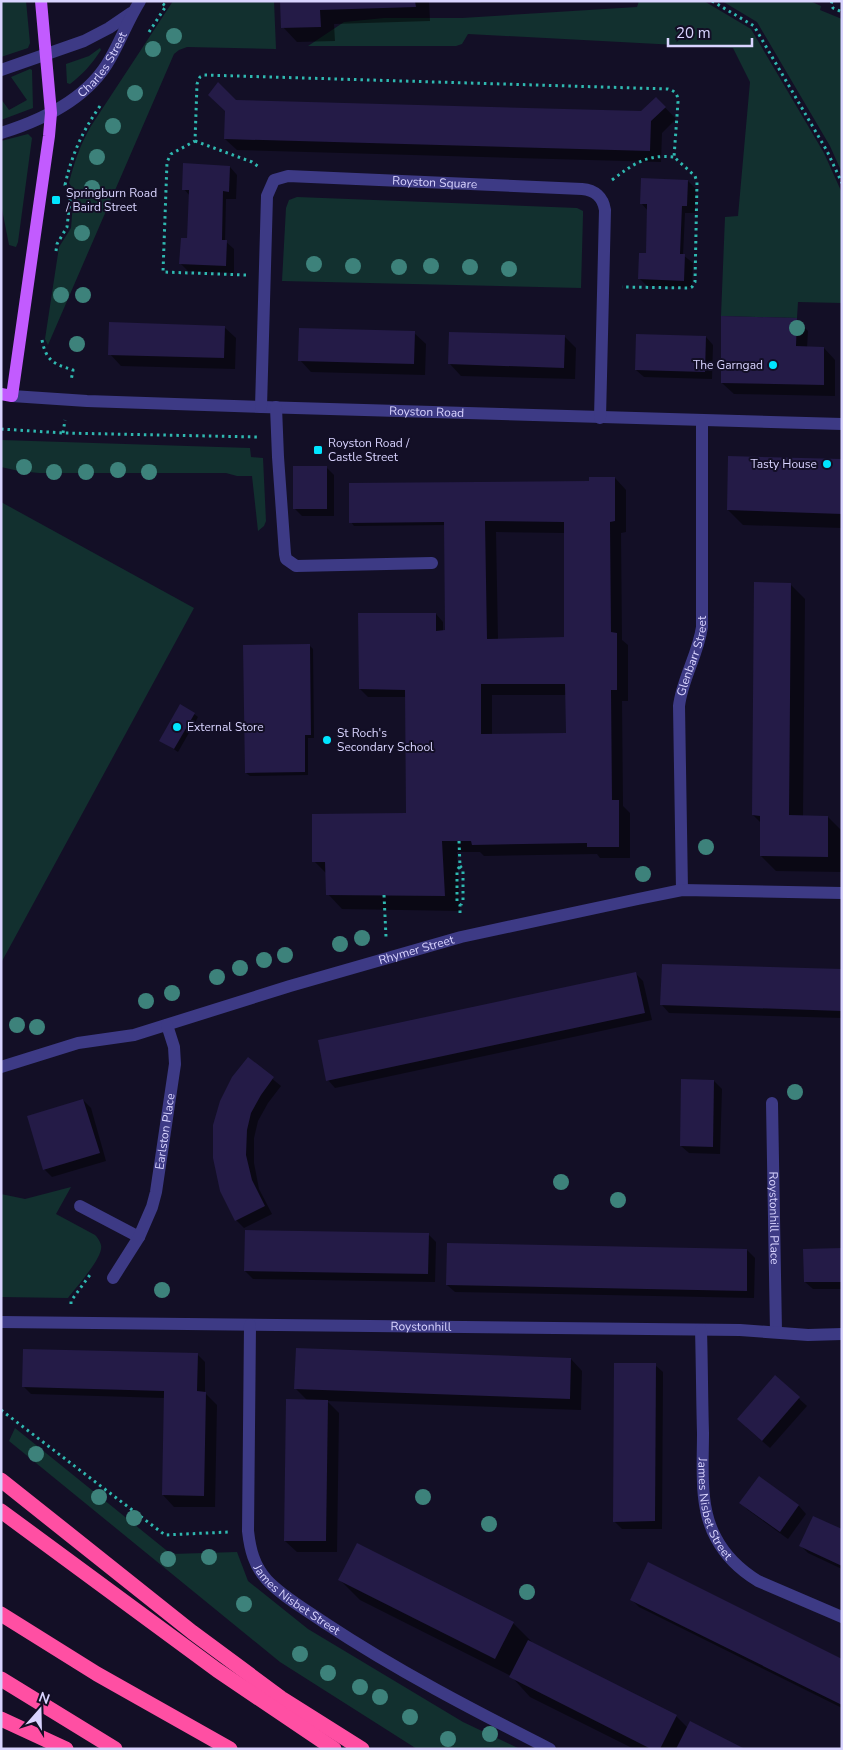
<svg xmlns="http://www.w3.org/2000/svg" width="843" height="1750" font-family="'Nunito Sans',sans-serif">
	<style>
		.green { fill: #12302f }
		.shadow { fill: #0007; fill-rule: evenodd }
		.building { fill: #241b47; fill-rule: evenodd }
		.lines { fill: none; stroke-linecap: round; stroke-linejoin: round }
		.path { stroke: #2fb8b0; stroke-width: 3; stroke-dasharray: 2.5 4; stroke-linecap: butt }
		.minor { stroke: #3d3a85; stroke-width: 12 }
		.major { stroke: #c25bff; stroke-width: 12 }
		.highway { stroke: #ff4fa3; stroke-width: 15 }
		.tree { fill: #3d827b }
		.poi-dot { fill: #00e5ff; stroke: #130f26; stroke-width: 2 }
		.labels { text-anchor: middle; dominant-baseline: central; stroke-width: 4; stroke-linejoin: round; paint-order: stroke }
		.street-label { font-size: 12px; fill: #d9d4ff; stroke: #130f26 }
		.poi-label { font-size: 12px; fill: #d9d4ff; stroke: #130f26; text-anchor: start }
	</style>
	<rect width="100%" height="100%" fill="#130f26"/>
	<g class="green">
		<polygon points="1,1 26,1 30,43 28,48 1,57"/>
		<path d="M173 1H274L276 49 187 47 179 50 174 54 48 345 45 339 59 247 71 228 74 190 69 183C74 163 80 145 91 126Z"/>
		<polygon points="639,1 704,1 751,29 824,153 842,193 842,303 798,302 797,318 721,316 725,217 738,216 750,82 733,48 468,34 462,44 456,46 308,46 344,22 384,18 462,18 637,7"/>
		<polygon points="722,1 810,1 821,6 820,10 842,19 842,173 830,146 757,22"/>
		<path d="M100 48 101 50C92 64 82 75 70 84L67 83 66 64 89 56Z"/>
		<polygon points="30,69 32,70 33,108 1,120 1,99 9,110 27,100 11,77"/>
		<polygon points="28,134 32,138 18,242 16,247 9,245 1,204 1,141"/>
		<polygon points="297,197 577,208 583,211 583,215 581,288 282,281 286,208 289,200"/>
		<polygon points="1,440 250,448 251,457 263,458 266,521 264,526 258,531 252,476 237,476 226,473 39,473 19,471 1,467"/>
		<polygon points="1,502 194,608 1,963"/>
		<path d="M71 1187 56 1214 95 1235C97 1237 100 1241 101 1245 104 1257 76 1287 68 1298L1 1297V1194L25 1199Z"/>
		<polygon points="15,1428 171,1554 237,1552 248,1581 308,1629 463,1722 520,1749 417,1749 280,1662 9,1441"/>
	</g>
	<g class="shadow">
		<polygon points="282,1 429,1 430,21 334,24 335,41 297,42 283,27"/>
		<polygon points="479,1 500,1 500,3 481,3"/>
		<polygon points="656,98 676,119 662,133 661,162 237,150 225,139 235,101 641,112"/>
		<polygon points="230,167 237,175 236,199 226,199 225,241 234,249 234,273 188,271 181,264 189,239 190,196 184,189"/>
		<polygon points="688,181 696,189 695,213 685,213 683,255 693,263 692,288 647,286 639,278 649,254 648,211 642,204"/>
		<polygon points="796,319 808,331 807,348 824,348 835,360 835,396 734,394 722,383"/>
		<polygon points="224,327 236,338 235,369 121,366 110,354"/>
		<polygon points="414,333 426,344 425,375 311,372 300,360"/>
		<polygon points="564,336 576,348 575,379 461,376 450,364"/>
		<polygon points="706,337 713,345 712,379 644,377 636,370"/>
		<polygon points="842,461 842,528 743,525 728,510"/>
		<polygon points="326,467 334,475 334,516 302,516 294,508"/>
		<path d="M615 478 626 490V532L621 533 622 640 628 645V701H622L623 806 630 813V858H600L597 854 484 856 480 852H457L460 911 342 909 328 894 327 874 314 861 407 814 406 697H368L360 689 436 614 443 622V632H447L445 525 354 526 351 522ZM496 532 565 533V639L498 640ZM492 695H567V734L492 735Z"/>
		<polygon points="790,584 805,599 803,817 828,817 842,831 842,872 776,871 761,856 761,823 753,815"/>
		<polygon points="309,645 313,649 314,738 308,738 308,775 250,776 246,773"/>
		<polygon points="194,714 198,717 178,752 160,740"/>
		<polygon points="842,971 842,1018 669,1013 662,1005"/>
		<polygon points="635,973 643,981 652,1020 335,1088 328,1080"/>
		<polygon points="248,1059 281,1086 268,1103 258,1121 254,1138 254,1163 259,1189 272,1214 244,1228 236,1220"/>
		<polygon points="714,1081 722,1089 720,1154 689,1153 681,1146"/>
		<polygon points="83,1100 91,1108 106,1161 52,1177 44,1169"/>
		<polygon points="428,1234 436,1242 435,1282 253,1279 245,1271"/>
		<polygon points="747,1250 755,1258 754,1298 455,1292 447,1285"/>
		<polygon points="842,1250 842,1289 813,1289 805,1282"/>
		<polygon points="198,1355 205,1362 205,1393 217,1405 215,1507 174,1507 163,1495 165,1398 31,1394 23,1386"/>
		<polygon points="571,1359 582,1371 581,1410 327,1401 339,1413 337,1552 297,1552 285,1541 308,1401 296,1389"/>
		<polygon points="655,1365 663,1372 662,1529 622,1529 614,1521"/>
		<polygon points="775,1377 807,1406 770,1448 746,1427"/>
		<polygon points="759,1478 799,1506 806,1514 788,1539 748,1510 741,1503"/>
		<polygon points="842,1531 842,1569 808,1553 800,1545"/>
		<polygon points="340,1580 513,1623 533,1643 676,1716 688,1728 742,1749 634,1749 530,1697 511,1676 360,1600"/>
		<polygon points="631,1599 842,1660 842,1708 639,1607"/>
	</g>
	<g class="building">
		<polygon points="280,1 415,1 416,7 320,10 321,27 281,28"/>
		<polygon points="218,82 236,100 641,111 656,97 666,107 651,121 650,151 224,139 225,111 208,95"/>
		<polygon points="183,163 230,166 229,192 223,191 222,240 227,240 226,266 179,264 181,238 187,238 189,190 182,190"/>
		<polygon points="641,178 688,180 687,206 682,206 680,254 685,254 684,281 638,279 639,253 646,253 647,204 640,204"/>
		<polygon points="721,316 797,318 796,346 824,347 824,385 721,383"/>
		<polygon points="109,322 225,326 224,358 108,355"/>
		<polygon points="299,328 415,331 414,364 298,361"/>
		<polygon points="449,332 565,335 564,368 448,364"/>
		<polygon points="636,334 706,336 705,372 635,370"/>
		<polygon points="728,456 842,459 842,514 727,510"/>
		<rect x="293" y="466" width="34" height="43"/>
		<path d="M589 477H615V521L610 522 611 632 617 633V690H611L612 800H619V847H587V843L472 845 471 841H442L445 896 326 895 325 862H312V814L406 813 405 690 359 689 358 613H436V631L445 630 444 522 349 523V483L589 481ZM485 521 564 522V637L487 639ZM481 684H565L566 733 481 734Z"/>
		<polygon points="754,582 791,583 789,815 828,816 828,857 760,856 760,816 752,815"/>
		<polygon points="310,644 311,735 305,735 305,772 245,773 243,645"/>
		<polygon points="180,704 195,713 174,749 159,741"/>
		<polygon points="662,964 842,969 842,1011 660,1005"/>
		<polygon points="636,972 645,1013 326,1081 318,1040"/>
		<polygon points="248,1057 274,1077 261,1095 251,1113 247,1130 246,1155 252,1180 265,1206 235,1221 220,1191 213,1158 213,1125 220,1101 232,1077"/>
		<polygon points="681,1079 714,1080 713,1147 680,1146"/>
		<polygon points="83,1099 100,1153 43,1170 27,1116"/>
		<polygon points="245,1230 429,1233 428,1274 244,1271"/>
		<polygon points="447,1243 747,1249 747,1291 446,1285"/>
		<polygon points="842,1248 842,1282 804,1282 803,1249"/>
		<polygon points="296,1348 571,1358 570,1399 294,1389"/>
		<polygon points="23,1349 198,1353 197,1391 206,1392 204,1496 162,1495 164,1391 22,1387"/>
		<polygon points="614,1363 656,1363 655,1521 613,1522"/>
		<polygon points="775,1375 800,1397 762,1441 737,1419"/>
		<polygon points="286,1399 328,1400 326,1541 284,1541"/>
		<polygon points="759,1476 799,1505 780,1532 739,1503"/>
		<polygon points="813,1516 842,1529 842,1566 799,1546"/>
		<polygon points="357,1543 514,1622 495,1659 338,1580"/>
		<polygon points="648,1562 842,1659 842,1705 630,1600"/>
		<polygon points="528,1640 677,1715 660,1749 651,1749 509,1677"/>
		<polygon points="690,1721 745,1749 676,1749"/>
	</g>
	<g class="lines">
		<g class="path">
			<polyline points="712,1 754,26 827,151 842,183"/>
			<polyline points="832,1 831,5 833,8 842,12"/>
			<polyline points="149,32 166,6 160,2"/>
			<polyline points="195,141 252,162 259,167"/>
			<path d="M612 180C633 164 647 154 674 157"/>
			<path d="M56 251 57 244 67 227 71 191 65 185C72 154 82 132 100 106"/>
			<path d="M246 275 163 272 167 162 171 154 195 141 197 84 200 77 204 75 668 89C675 91 678 94 678 102L674 157 695 176 697 182 695 282 692 287 690 288 622 287"/>
			<path d="M42 340C46 361 54 364 73 370L71 381"/>
			<polyline points="1,429 63,433 258,437"/>
			<polyline points="63,433 65,420"/>
			<polyline points="459,841 460,866 457,870 457,901 460,905 460,916"/>
			<polyline points="460,866 463,870 463,900 461,905"/>
			<polyline points="384,895 386,937"/>
			<polyline points="71,1304 71,1301 92,1272"/>
			<polyline points="1,1410 165,1535 228,1532"/>
		</g>
		<g class="minor">
			<polyline points="1,70 84,41 109,28 131,13"/>
			<path id="s1" d="M1 133C43 120 88 99 110 59 121 40 128 20 140 1"/>
			<path id="s2" d="M12 396 87 401 261 407 842 424"/>
			<path id="s3" d="M261 407 267 196 274 180 288 176 582 189C595 190 603 197 605 210L600 418"/>
			<polyline points="276,407 278,457 285,554 286,559 296,566 432,563"/>
			<path id="s4" d="M682 890 679 706C682 679 698 655 702 627V421"/>
			<path id="s5" d="M1 1067 78 1043 134 1035 290 986 461 937 638 899 682 890 842 893"/>
			<path id="s6" d="M772 1103 776 1332"/>
			<polyline points="80,1206 139,1237"/>
			<path id="s7" d="M113 1278 139 1237 152 1207 156 1192 175 1064 174 1047 167 1025"/>
			<path id="s8" d="M1 1322 740 1330 808 1335 842 1334"/>
			<path id="s9" d="M250 1325 248 1531C250 1549 254 1566 267 1580 283 1597 305 1609 325 1623 396 1670 473 1710 550 1749"/>
			<path id="s10" d="M701 1330C702 1364 702 1399 703 1433 703 1467 699 1508 716 1538 726 1557 740 1570 758 1581L842 1617"/>
		</g>
		<polyline class="major" points="1,394 12,396 49,136 51,113 41,1"/>
		<g class="highway">
			<polyline points="1,1480 192,1632 281,1698 362,1749"/>
			<polyline points="1,1511 217,1670 334,1749"/>
			<polyline points="1,1614 97,1674 230,1749"/>
			<polyline points="1,1679 115,1749"/>
			<polyline points="1,1719 66,1749"/>
		</g>
	</g>
	<g class="tree">
		<circle cx="174" cy="36" r="8"/>
		<circle cx="153" cy="49" r="8"/>
		<circle cx="135" cy="93" r="8"/>
		<circle cx="113" cy="126" r="8"/>
		<circle cx="97" cy="157" r="8"/>
		<circle cx="92" cy="188" r="8"/>
		<circle cx="82" cy="233" r="8"/>
		<circle cx="314" cy="264" r="8"/>
		<circle cx="353" cy="266" r="8"/>
		<circle cx="431" cy="266" r="8"/>
		<circle cx="399" cy="267" r="8"/>
		<circle cx="470" cy="267" r="8"/>
		<circle cx="509" cy="269" r="8"/>
		<circle cx="61" cy="295" r="8"/>
		<circle cx="83" cy="295" r="8"/>
		<circle cx="797" cy="328" r="8"/>
		<circle cx="77" cy="344" r="8"/>
		<circle cx="24" cy="467" r="8"/>
		<circle cx="118" cy="470" r="8"/>
		<circle cx="54" cy="472" r="8"/>
		<circle cx="86" cy="472" r="8"/>
		<circle cx="149" cy="472" r="8"/>
		<circle cx="706" cy="847" r="8"/>
		<circle cx="643" cy="874" r="8"/>
		<circle cx="362" cy="938" r="8"/>
		<circle cx="340" cy="944" r="8"/>
		<circle cx="285" cy="955" r="8"/>
		<circle cx="264" cy="960" r="8"/>
		<circle cx="240" cy="968" r="8"/>
		<circle cx="217" cy="977" r="8"/>
		<circle cx="172" cy="993" r="8"/>
		<circle cx="146" cy="1001" r="8"/>
		<circle cx="17" cy="1025" r="8"/>
		<circle cx="37" cy="1027" r="8"/>
		<circle cx="795" cy="1092" r="8"/>
		<circle cx="561" cy="1182" r="8"/>
		<circle cx="618" cy="1200" r="8"/>
		<circle cx="162" cy="1290" r="8"/>
		<circle cx="36" cy="1454" r="8"/>
		<circle cx="99" cy="1497" r="8"/>
		<circle cx="423" cy="1497" r="8"/>
		<circle cx="134" cy="1518" r="8"/>
		<circle cx="489" cy="1524" r="8"/>
		<circle cx="209" cy="1557" r="8"/>
		<circle cx="168" cy="1559" r="8"/>
		<circle cx="527" cy="1592" r="8"/>
		<circle cx="244" cy="1604" r="8"/>
		<circle cx="300" cy="1654" r="8"/>
		<circle cx="328" cy="1673" r="8"/>
		<circle cx="360" cy="1687" r="8"/>
		<circle cx="380" cy="1697" r="8"/>
		<circle cx="410" cy="1717" r="8"/>
		<circle cx="490" cy="1734" r="8"/>
		<circle cx="448" cy="1739" r="8"/>
	</g>
	<g class="poi-dot">
		<rect x="51" y="195" width="10" height="10" rx="2.5"/>
		<circle cx="773" cy="365" r="5"/>
		<rect x="313" y="445" width="10" height="10" rx="2.5"/>
		<circle cx="827" cy="464" r="5"/>
		<circle cx="177" cy="727" r="5"/>
		<circle cx="327" cy="740" r="5"/>
	</g>
	<g class="labels">
		<g class="street-label">
			<text stroke="none"><textPath href="#s1" startOffset="126">Charles Street</textPath></text>
			<text stroke="none"><textPath href="#s3" startOffset="390">Royston Square</textPath></text>
			<text stroke="none"><textPath href="#s2" startOffset="415">Royston Road</textPath></text>
			<text stroke="none"><textPath href="#s4" startOffset="236">Glenbarr Street</textPath></text>
			<text stroke="none"><textPath href="#s5" startOffset="432">Rhymer Street</textPath></text>
			<text stroke="none"><textPath href="#s7" startOffset="158">Earlston Place</textPath></text>
			<text stroke="none"><textPath href="#s6" startOffset="115">Roystonhill Place</textPath></text>
			<text stroke="none"><textPath href="#s8" startOffset="420">Roystonhill</textPath></text>
			<text stroke="none"><textPath href="#s10" startOffset="181">James Nisbet Street</textPath></text>
			<text stroke="none"><textPath href="#s9" startOffset="295">James Nisbet Street</textPath></text>
		</g>
		<g class="poi-label">
			<text x="66" y="193">Springburn Road<tspan x="66" dy="14">/ Baird Street</tspan></text>
			<text x="763" y="365" text-anchor="end">The Garngad</text>
			<text x="328" y="443">Royston Road /<tspan x="328" dy="14">Castle Street</tspan></text>
			<text x="817" y="464" text-anchor="end">Tasty House</text>
			<text x="187" y="727">External Store</text>
			<text x="337" y="733">St Roch's<tspan x="337" dy="14">Secondary School</tspan></text>
		</g>
	</g>
	<rect width="843" height="1750" fill="none" stroke="#d9d4ff" stroke-width="5"/>
	<g transform="translate(40 1710) rotate(20)" stroke="#130f26" stroke-width="4" paint-order="stroke">
	<path d="M0-4L9 19L0 12L-9 19Z" fill="#d9d4ff"/>
	<text y="-8" font-size="14" font-weight="bold" text-anchor="middle" fill="#d9d4ff">N</text>
	</g>
	<path d="M668 38v8h84v-8" fill="none" stroke="#d9d4ff" stroke-width="2.5"/>
	<text x="676" y="38" font-size="15" fill="#d9d4ff" stroke="#130f26" stroke-width="4" paint-order="stroke">20 m</text>
</svg>
